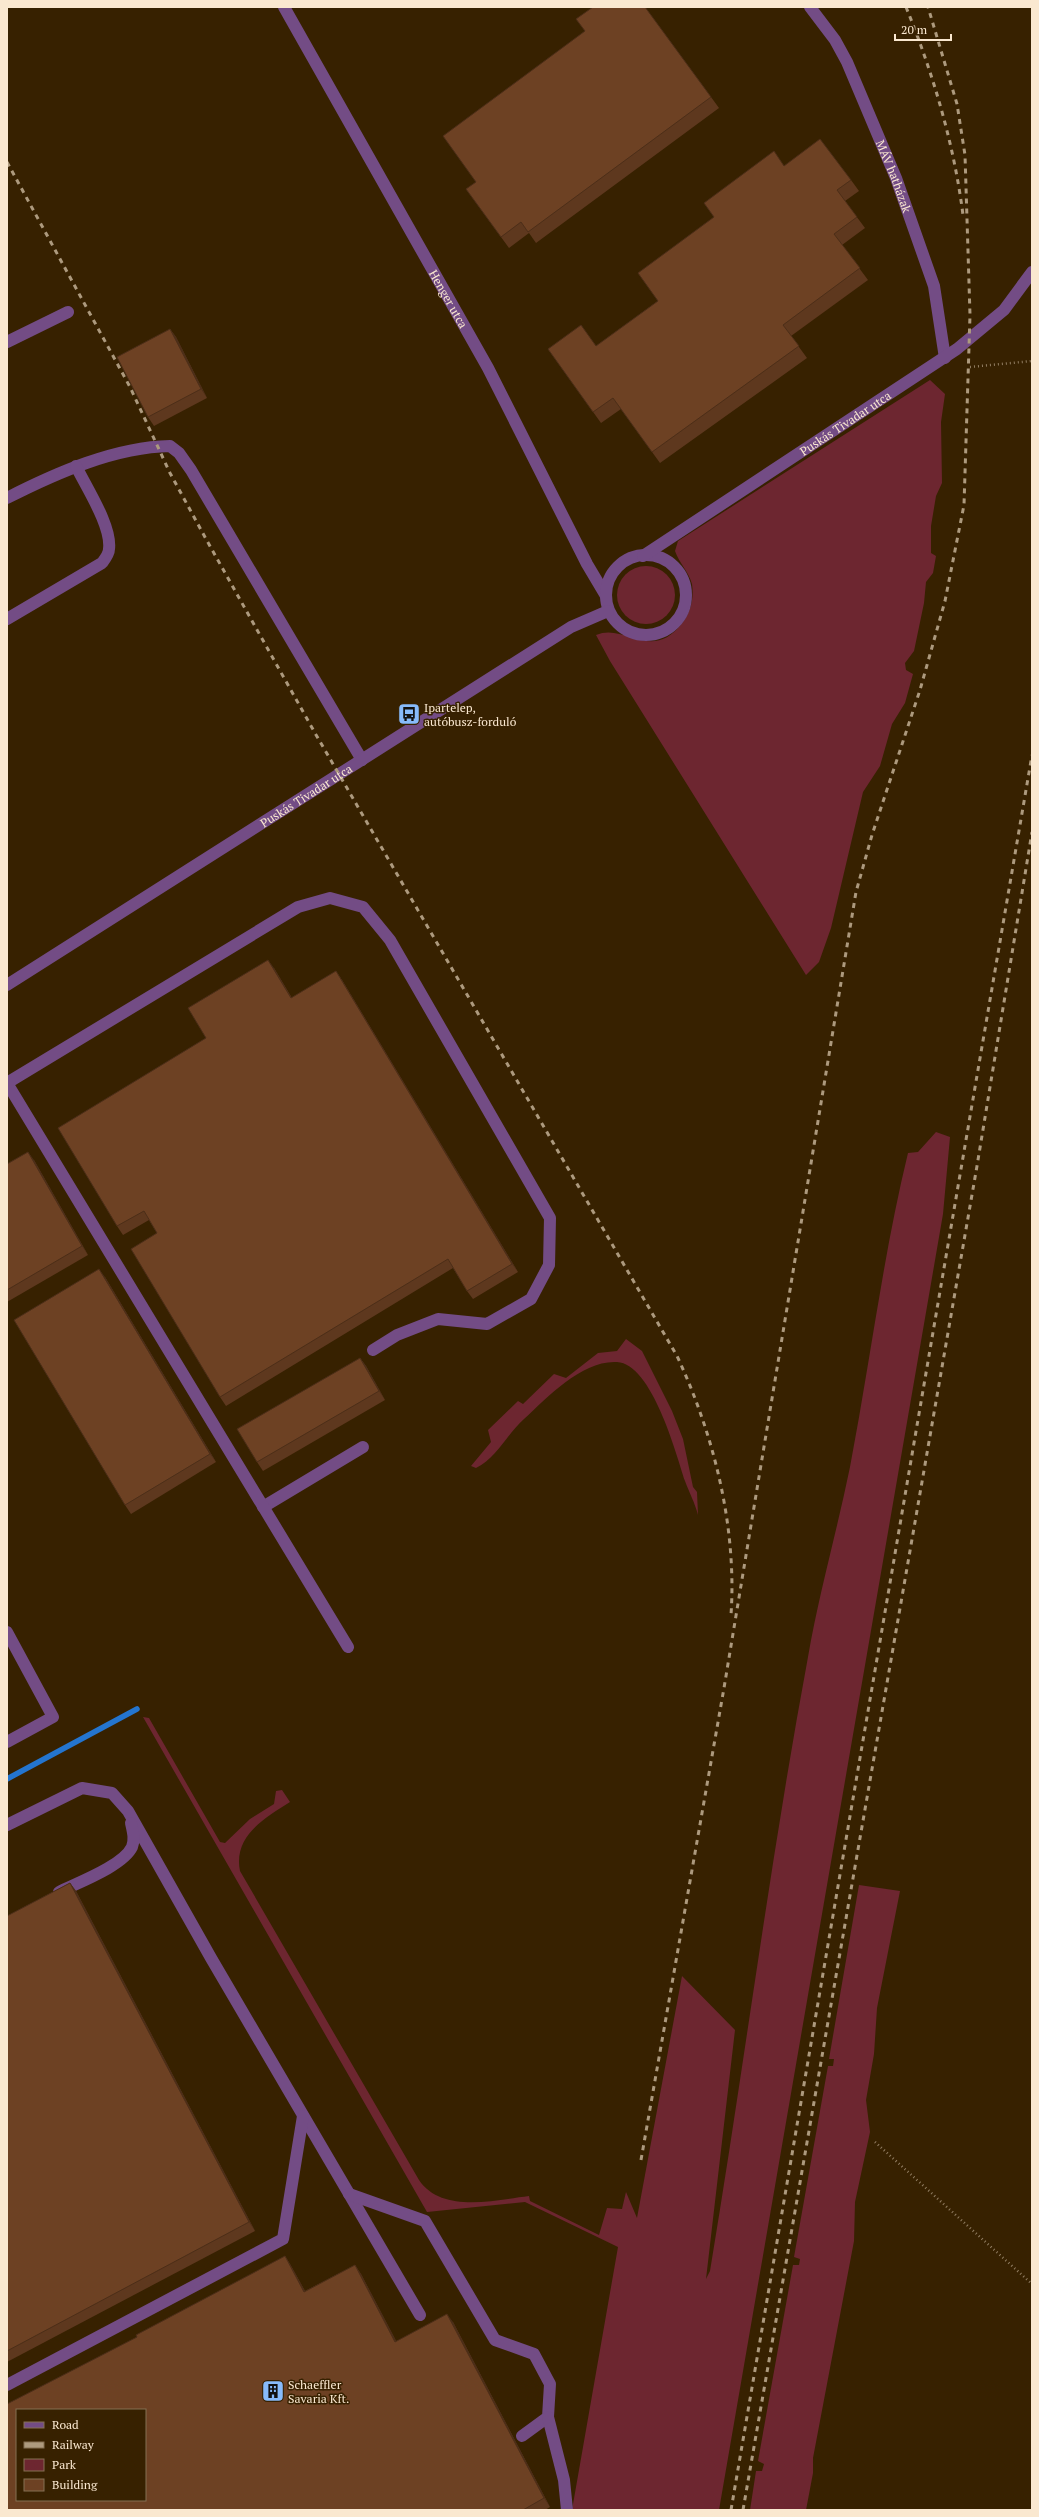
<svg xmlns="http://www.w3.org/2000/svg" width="1039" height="2517" font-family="'PT Serif',serif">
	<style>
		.green { fill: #6d2630 }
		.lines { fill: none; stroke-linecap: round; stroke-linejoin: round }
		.stream { stroke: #2475cf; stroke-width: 5.5 }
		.path { stroke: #927e62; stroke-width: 2.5; stroke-dasharray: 1 3; stroke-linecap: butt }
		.minor { stroke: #734c85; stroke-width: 12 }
		.rail { stroke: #ad9a7e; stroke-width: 3; stroke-dasharray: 5 5; stroke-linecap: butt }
		.wall { fill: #5e381e }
		.shaded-wall { fill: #4c2e18 }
		.building { fill: #6d4123; stroke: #4c2e18; fill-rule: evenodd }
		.labels { text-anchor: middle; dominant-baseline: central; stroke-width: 3; stroke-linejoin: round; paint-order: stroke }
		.street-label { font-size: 12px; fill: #fae8d0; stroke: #372100 }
		.poi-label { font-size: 12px; fill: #fae8d0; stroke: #372100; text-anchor: start }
	</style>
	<rect width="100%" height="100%" fill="#372100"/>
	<g class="green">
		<path d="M930 380 945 394 941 422 942 483 936 496 931 526V553L936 556 933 573 926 582 924 603 914 651 905 663 906 670 913 674 905 703 892 724 880 766 863 792 831 928 819 962 806 975 610 661 596 635C625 622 652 664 683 622 691 611 694 598 692 584 689 572 679 563 675 551L678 541Z"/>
		<circle cx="646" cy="595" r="29"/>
		<path d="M936 1132 950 1137 943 1214 719 2510H572L618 2247 525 2202 427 2212 143 1717 149 1718 220 1842 225 1843 250 1819 274 1804 276 1791 282 1790 290 1802C264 1818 233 1837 240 1871L419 2180C442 2214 495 2200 529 2196L530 2201 599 2235 607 2208 622 2209 626 2192 637 2218 682 1976 735 2030 706 2279 710 2271C744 2067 770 1861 808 1657 819 1593 837 1531 850 1467 870 1362 883 1256 908 1153L918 1152Z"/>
		<path d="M626 1339 642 1351 672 1411 683 1439 693 1487 697 1492 698 1515C695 1503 689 1492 685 1481 676 1453 652 1364 617 1362 582 1360 548 1397 524 1419 506 1435 497 1458 476 1468L471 1466 491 1442 488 1430 518 1401 523 1404 554 1374 566 1378 598 1353 617 1351Z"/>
		<polygon points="859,1885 900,1891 877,2008 874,2054 866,2100 870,2132 855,2202 854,2241 813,2458 813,2473 806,2510 750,2510 756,2471 762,2471 764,2464 758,2461 793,2265 799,2265 800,2259 794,2257 828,2066 833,2066 834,2059 829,2059"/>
	</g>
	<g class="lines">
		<polyline class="stream" points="7,1779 137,1709"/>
		<g class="path">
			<polyline points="970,367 1032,361"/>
			<polyline points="875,2142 1032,2284"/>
		</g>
		<g class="minor">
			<path id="s1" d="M284 7 488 368 587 564 606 596"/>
			<path id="s2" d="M810 7 835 40 847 62 896 178 934 286 945 358"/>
			<polyline points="7,342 68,312"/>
			<path d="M7 498C56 473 115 447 170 446L179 453 191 470 362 760"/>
			<circle cx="646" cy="595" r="40"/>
			<path id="s3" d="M643 556 957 349 1004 310 1032 272"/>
			<path d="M7 619 102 563C105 559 109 554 109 549 112 526 86 487 76 466"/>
			<path id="s4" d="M7 985 571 627 608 611"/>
			<polyline points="263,1507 363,1447"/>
			<polyline points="7,1632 53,1717 7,1742"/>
			<polyline points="348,1647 7,1083 298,907 330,898 363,907 390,940 550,1218 549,1265 531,1299 487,1324 438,1319 397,1335 373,1350"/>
			<polyline points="7,1825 82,1788 112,1793 128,1811 211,1958 420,2315"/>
			<path d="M59 1892C77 1883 123 1866 132 1847 135 1839 133 1832 131 1823"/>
			<polyline points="349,2194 425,2221 495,2340 534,2354 550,2384 548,2417 522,2436"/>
			<polyline points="7,2385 283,2239 303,2116"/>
			<polyline points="548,2417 564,2480 567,2510"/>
		</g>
		<g class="rail">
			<path d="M906 7C933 73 954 144 963 215"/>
			<path d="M7 162 130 387 170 473 206 539 315 733 677 1356C714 1435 737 1527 731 1615"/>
			<polyline points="641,2160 724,1688 856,892 872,835 920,690 945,601 964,505 970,315 965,155 957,104 928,7"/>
			<polyline points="731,2510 1032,755"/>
			<polyline points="743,2510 977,1166 1032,832"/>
		</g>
	</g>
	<g class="wall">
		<polygon points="711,97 719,108 536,243 529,233 509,248 466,189"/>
		<polygon points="851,180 859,191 845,201 865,228 842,245 868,280 791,336 807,358 660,463 621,409 601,423 548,349 596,346 658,301 714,217 704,203"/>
		<polygon points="170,329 176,337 207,398 154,426 148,417"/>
		<polygon points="274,968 292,998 336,971 342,980 518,1272 473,1299 467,1291 453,1268 226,1406 220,1397 157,1233 149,1220 123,1235 117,1226 206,1038"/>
		<polygon points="34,1160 88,1255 7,1302 7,1164"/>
		<polygon points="105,1277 216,1462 131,1514 125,1505"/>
		<polygon points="360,1358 366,1366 385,1400 263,1471 257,1462"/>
		<polygon points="70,1883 76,1891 255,2231 7,2362 7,1916"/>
		<polygon points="285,2256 290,2264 305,2291 355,2265 361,2274 396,2341 453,2322 550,2507 545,2510 7,2510"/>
	</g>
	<g class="shaded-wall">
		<polygon points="170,329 176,337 207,398 201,389"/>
		<polygon points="268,960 274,968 297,1007 291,998"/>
		<polygon points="336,971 342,980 518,1272 512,1264"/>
		<polygon points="28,1152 34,1160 88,1255 82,1246"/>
		<polygon points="99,1269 105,1277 216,1462 210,1454"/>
		<polygon points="360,1358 366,1366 385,1400 379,1391"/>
		<polygon points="70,1883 76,1891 255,2231 249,2222"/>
		<polygon points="285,2256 290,2264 310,2300 304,2292"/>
		<polygon points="355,2265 361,2274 401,2350 395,2342"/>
		<polygon points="447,2314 453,2322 550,2507 544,2498"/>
	</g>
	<g class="building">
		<polygon points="593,7 645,7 711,97 528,232 521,222 501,237 466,189 476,182 443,136 585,31 576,19"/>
		<polygon points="820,139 851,180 837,190 857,217 834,234 860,268 783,325 799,346 652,452 613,398 593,412 548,349 581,325 596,346 658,301 638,273 714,217 704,203 774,151 784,166"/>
		<polygon points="170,329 201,389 148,417 117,357"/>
		<polygon points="268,960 291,998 336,971 512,1264 467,1291 448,1259 220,1397 131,1249 157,1233 144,1211 117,1226 58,1128 206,1038 188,1008"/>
		<polygon points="28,1152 82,1246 7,1290 7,1164"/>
		<polygon points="99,1269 210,1454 125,1505 14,1320"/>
		<polygon points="360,1358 379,1391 257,1462 237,1429"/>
		<polygon points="70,1883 249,2222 7,2351 7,1916"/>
		<path d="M285 2256 304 2292 355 2265 395 2342 447 2314 544 2498 523 2510H7V2404L137 2337 136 2335ZM17 2410H145V2500H17Z"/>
	</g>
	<defs>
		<g id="bus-square" transform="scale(1.15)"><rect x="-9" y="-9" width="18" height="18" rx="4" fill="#87bbfb" stroke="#372100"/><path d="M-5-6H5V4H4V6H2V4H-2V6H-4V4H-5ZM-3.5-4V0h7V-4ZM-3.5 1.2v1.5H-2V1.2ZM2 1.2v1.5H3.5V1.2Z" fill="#111"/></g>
		<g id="building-square" transform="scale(1.15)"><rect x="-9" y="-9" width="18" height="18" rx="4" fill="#87bbfb" stroke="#372100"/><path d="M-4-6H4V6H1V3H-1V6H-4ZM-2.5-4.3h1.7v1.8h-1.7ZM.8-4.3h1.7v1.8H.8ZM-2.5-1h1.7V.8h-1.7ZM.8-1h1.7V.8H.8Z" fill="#111"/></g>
	</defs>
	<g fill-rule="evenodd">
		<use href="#bus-square" x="409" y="714"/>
		<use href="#building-square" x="273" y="2391"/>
	</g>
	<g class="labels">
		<g class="street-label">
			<text stroke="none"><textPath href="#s2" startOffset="190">MÁV hatházak</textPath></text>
			<text stroke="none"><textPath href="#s1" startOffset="335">Henger utca</textPath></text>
			<text stroke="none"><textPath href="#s3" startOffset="242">Puskás Tivadar utca</textPath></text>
			<text stroke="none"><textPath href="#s4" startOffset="354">Puskás Tivadar utca</textPath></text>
		</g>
		<g class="poi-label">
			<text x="424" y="707">Ipartelep,<tspan x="424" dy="14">autóbusz-forduló</tspan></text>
			<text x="288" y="2384">Schaeffler<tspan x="288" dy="14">Savaria Kft.</tspan></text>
		</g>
	</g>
	<rect width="1039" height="2517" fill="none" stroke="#fae8d0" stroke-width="16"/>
	<rect x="16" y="2409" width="130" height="92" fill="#372100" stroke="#857153"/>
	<rect x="24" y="2422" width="20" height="6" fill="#734c85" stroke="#857153"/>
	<text x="52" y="2429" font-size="12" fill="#fae8d0">Road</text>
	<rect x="24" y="2442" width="20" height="6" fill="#ad9a7e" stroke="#857153"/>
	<text x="52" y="2449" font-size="12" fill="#fae8d0">Railway</text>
	<rect x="24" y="2459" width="20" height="12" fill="#6d2630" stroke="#857153"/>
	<text x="52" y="2469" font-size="12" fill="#fae8d0">Park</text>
	<rect x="24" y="2479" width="20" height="12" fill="#6d4123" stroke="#857153"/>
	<text x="52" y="2489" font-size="12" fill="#fae8d0">Building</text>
	<path d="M895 34v6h56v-6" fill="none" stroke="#fae8d0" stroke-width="2"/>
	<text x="901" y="34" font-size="12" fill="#fae8d0" stroke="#372100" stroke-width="3" paint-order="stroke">20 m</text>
</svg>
